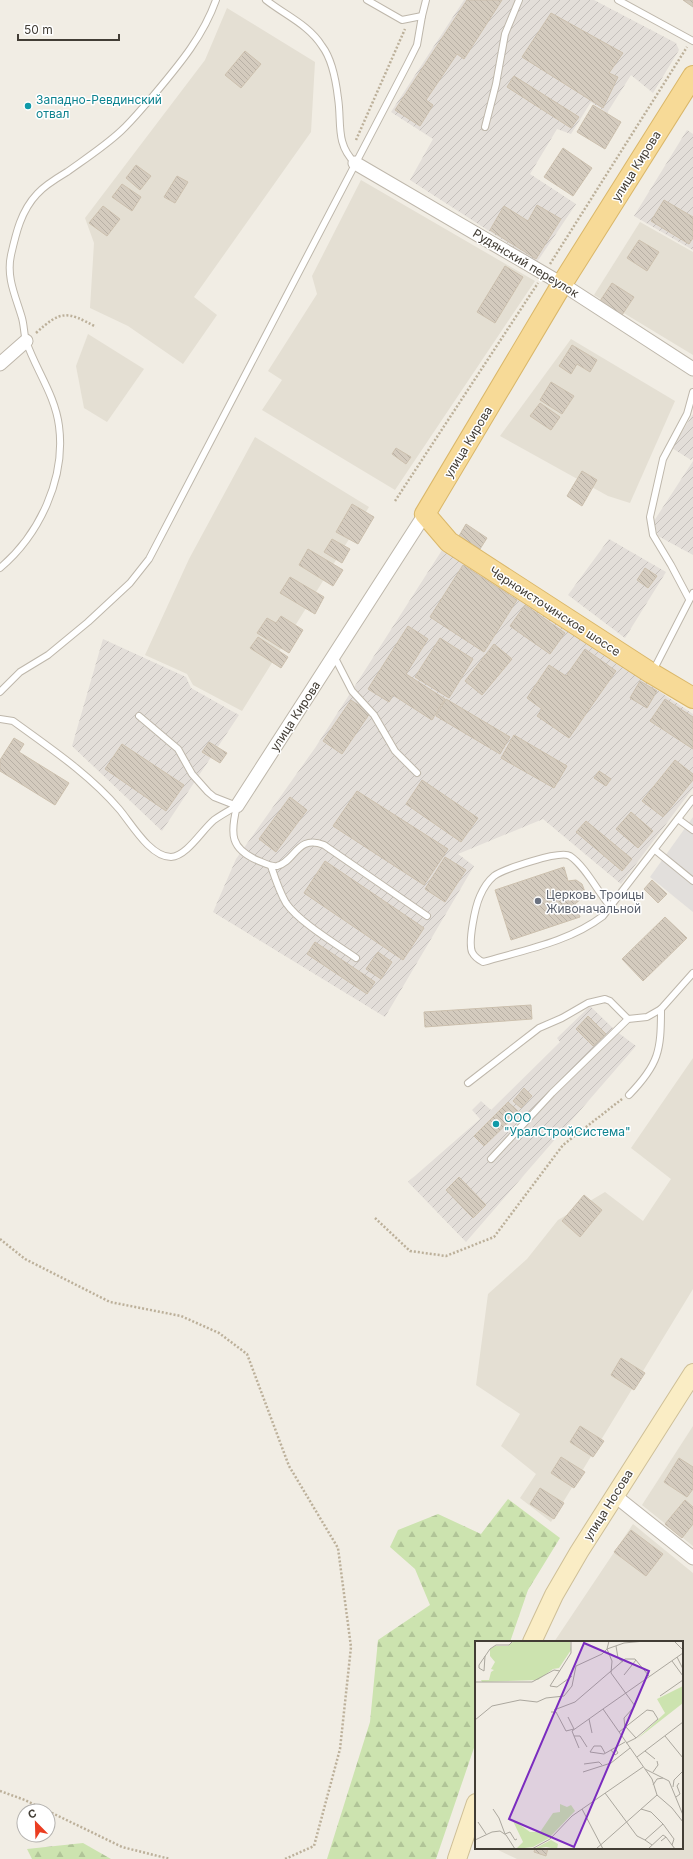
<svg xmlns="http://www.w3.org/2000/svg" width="693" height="1859" font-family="Inter,sans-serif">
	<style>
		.residential { fill: #e4dfd3 }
		.industrial { fill: url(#industrial-furrows) }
		.forest { fill: url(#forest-firs) }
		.parking { fill: #e2dfdc }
		.building { fill: url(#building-back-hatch); stroke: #ccc0ae }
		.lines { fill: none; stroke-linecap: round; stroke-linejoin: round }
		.lane-casing { stroke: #beb7ab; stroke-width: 8 }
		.street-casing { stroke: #beb7ab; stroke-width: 15 }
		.secondary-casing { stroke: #cebf97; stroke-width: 20 }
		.primary-casing { stroke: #dab769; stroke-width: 22 }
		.path { stroke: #bcb09a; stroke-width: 2.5; stroke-dasharray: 2 2; stroke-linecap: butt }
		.lane { stroke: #fff; stroke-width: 6 }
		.street { stroke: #fff; stroke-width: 13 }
		.secondary { stroke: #faedc5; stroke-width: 18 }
		.primary { stroke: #f7da97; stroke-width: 20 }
		.culture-dot { fill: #0f9aa8; stroke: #fff; stroke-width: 1.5 }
		.worship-dot { fill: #6b7280; stroke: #fff; stroke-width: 1.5 }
		.labels { text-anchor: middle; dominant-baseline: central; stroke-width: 3; stroke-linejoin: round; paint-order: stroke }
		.culture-label { font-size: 12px; fill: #0d838f; stroke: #fff; text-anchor: start }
		.street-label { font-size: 12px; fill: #423d35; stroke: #fff }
		.worship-label { font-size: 12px; fill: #5b616d; stroke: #fff; text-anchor: start }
		.inset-road { fill: none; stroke: #aba79e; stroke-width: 1 }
		.view { fill: #7b2cbf; fill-opacity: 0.15; stroke: #7b2cbf; stroke-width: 2 }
		.inset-edge { fill: none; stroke: #423d35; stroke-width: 2 }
	</style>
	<defs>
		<pattern id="industrial-furrows" width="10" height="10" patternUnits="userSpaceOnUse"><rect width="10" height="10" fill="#e3ded9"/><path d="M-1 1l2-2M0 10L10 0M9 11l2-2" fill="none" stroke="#c4bfbb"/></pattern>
		<pattern id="forest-firs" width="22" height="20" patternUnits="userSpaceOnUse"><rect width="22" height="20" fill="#cce3af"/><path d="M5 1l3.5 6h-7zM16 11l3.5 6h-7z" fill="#b0c497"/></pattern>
		<pattern id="building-back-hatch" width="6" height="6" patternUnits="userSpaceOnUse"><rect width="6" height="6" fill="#d4cbbe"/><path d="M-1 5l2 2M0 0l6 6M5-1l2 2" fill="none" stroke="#b7afa4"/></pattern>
	</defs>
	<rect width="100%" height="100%" fill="#f1ede4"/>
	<g class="residential">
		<polygon points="227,8 315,62 311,132 194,297 217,315 183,364 128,326 90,308 94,243 85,218 205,60"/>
		<polygon points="361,180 535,281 395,490 262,410 282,380 268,371 317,294 312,276"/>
		<polygon points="640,222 693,252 693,355 594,295"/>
		<polygon points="88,334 144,369 107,422 84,408 76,366"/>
		<polygon points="571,339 675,401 630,503 608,496 500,436"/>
		<polygon points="255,437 369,507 242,711 193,685 187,674 145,655 189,559"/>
		<polygon points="693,1058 693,1289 551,1522 520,1498 536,1474 501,1446 520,1414 476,1385 488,1294 527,1259 558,1220 605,1192 643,1221 671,1179 631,1148"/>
		<polygon points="693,1426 693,1546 642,1505"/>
		<polygon points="633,1524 693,1573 693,1859 517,1859 494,1848 682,1848 682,1642 554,1642"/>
	</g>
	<g class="industrial">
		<polygon points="464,0 594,0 676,43 679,50 653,93 631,75 607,113 591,102 571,134 557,129 530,174 576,204 537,262 410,180 433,139 391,112"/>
		<polygon points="687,130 693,134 693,250 634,216"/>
		<polygon points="693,414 693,457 691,460 672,448"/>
		<polygon points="693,461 693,555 658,536 654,521"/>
		<polygon points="609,539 666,572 625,638 568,595"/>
		<polygon points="444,547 693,714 693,788 621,884 543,819 458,854 474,866 385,1017 213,912 236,859 315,748"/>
		<polygon points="103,639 186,677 191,688 239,715 162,831 72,746"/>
		<polygon points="590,1006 616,1031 636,1046 466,1242 408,1182 480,1119 472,1110 481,1101 491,1110 560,1042 557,1038"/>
	</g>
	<g class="forest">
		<polygon points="508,1499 560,1538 528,1590 510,1642 476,1642 476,1742 436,1859 327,1859 370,1722 378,1640 430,1605 415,1569 390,1547 398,1530 438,1514 481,1534"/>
		<polygon points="83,1843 111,1859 32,1859 27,1849"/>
	</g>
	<polygon class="parking" points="693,817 693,912 650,877"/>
	<g class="building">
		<polygon points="467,0 502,0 464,59 457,54 426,100 433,105 420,126 395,110"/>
		<polygon points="683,0 693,0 693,7"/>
		<polygon points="551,13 623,53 609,73 618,77 603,108 522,57"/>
		<polygon points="245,51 261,64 241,88 225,75"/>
		<polygon points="514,76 579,117 571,128 507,87"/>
		<polygon points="593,105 621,122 605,149 577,132"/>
		<polygon points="563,148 592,168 573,196 544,177"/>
		<polygon points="136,165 151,176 140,190 126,178"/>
		<polygon points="177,176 188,182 175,203 164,197"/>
		<polygon points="122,184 141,197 132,211 112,197"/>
		<polygon points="664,200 693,217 693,238 689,244 651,221"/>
		<polygon points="537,205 561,219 536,259 490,230 504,206 528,221"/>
		<polygon points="103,206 120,219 107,236 89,223"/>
		<polygon points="639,240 659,252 647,271 627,258"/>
		<polygon points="505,266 523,277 495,323 477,312"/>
		<polygon points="612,283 634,297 622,315 600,301"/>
		<polygon points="572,345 597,360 590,372 577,364 571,374 559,366"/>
		<polygon points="551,382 574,396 562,414 540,400"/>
		<polygon points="540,403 560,417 551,430 530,416"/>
		<polygon points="396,448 411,457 406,464 392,454"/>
		<polygon points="582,471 597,480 582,506 567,496"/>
		<polygon points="352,504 374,517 358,544 336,532"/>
		<polygon points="466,524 487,538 480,549 459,536"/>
		<polygon points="332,539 350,549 342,563 324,552"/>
		<polygon points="308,549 343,570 333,586 299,565"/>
		<polygon points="463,565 517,600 484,652 430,617"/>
		<polygon points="645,568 657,576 648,588 637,580"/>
		<polygon points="290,577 324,597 315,614 280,593"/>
		<polygon points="525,605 565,633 550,654 510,626"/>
		<polygon points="281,616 303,630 289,653 257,633 267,618 276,623"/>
		<polygon points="408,626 428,639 406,674 445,699 432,720 393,695 389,702 368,689"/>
		<polygon points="258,637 288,657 281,668 250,648"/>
		<polygon points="440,638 473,659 449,698 415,677"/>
		<polygon points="494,644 512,659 482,695 465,681"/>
		<polygon points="585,649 616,671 569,738 537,716 542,709 527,698 549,665 566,676"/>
		<polygon points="640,681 657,691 647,708 630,698"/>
		<polygon points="446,699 510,737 500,754 436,716"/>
		<polygon points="665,699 693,717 693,749 650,721"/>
		<polygon points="351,700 370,713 342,754 323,741"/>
		<polygon points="514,735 567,766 554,788 501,758"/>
		<polygon points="14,738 24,744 19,752 69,783 55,805 0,771 0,760"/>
		<polygon points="209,742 227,753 220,763 202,752"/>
		<polygon points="122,744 184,785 166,811 105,769"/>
		<polygon points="675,760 693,774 693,780 663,817 642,801"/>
		<polygon points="599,771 611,779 606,786 594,778"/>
		<polygon points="422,780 478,818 461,842 406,804"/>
		<polygon points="357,791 448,849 424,885 333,826"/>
		<polygon points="290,797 307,810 276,852 259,839"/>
		<polygon points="631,812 653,831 638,848 616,829"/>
		<polygon points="586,821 632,859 622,871 576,832"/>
		<polygon points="445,857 466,870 445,902 425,889"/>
		<polygon points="325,861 424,928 403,960 304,893"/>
		<polygon points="564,867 568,881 576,880 582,884 585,892 582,898 575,904 580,917 511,940 495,890"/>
		<polygon points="652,880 667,894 658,903 644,889"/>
		<polygon points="665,917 687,938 643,981 622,959"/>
		<polygon points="315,942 375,982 367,994 307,954"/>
		<polygon points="378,952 392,962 381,979 366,969"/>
		<polygon points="531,1005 532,1019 425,1027 424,1012"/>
		<polygon points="588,1016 606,1034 593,1046 576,1029"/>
		<polygon points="524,1088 532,1096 521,1108 513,1101"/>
		<polygon points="508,1102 519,1112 484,1146 474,1136"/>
		<polygon points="459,1177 486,1205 473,1218 446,1190"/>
		<polygon points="584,1195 602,1210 580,1237 562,1221"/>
		<polygon points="621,1358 645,1373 634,1390 611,1375"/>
		<polygon points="580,1426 604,1441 593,1457 570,1442"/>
		<polygon points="561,1457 585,1472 574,1488 551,1473"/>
		<polygon points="679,1458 693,1467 693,1489 687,1497 664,1482"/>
		<polygon points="540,1488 564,1503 554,1519 530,1504"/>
		<polygon points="685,1500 693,1507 693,1524 682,1538 665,1524"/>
		<polygon points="631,1530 663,1554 646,1576 614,1552"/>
		<polygon points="535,1848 548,1848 546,1856 534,1852"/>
	</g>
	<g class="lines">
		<g class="lane-casing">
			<g id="lane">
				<path d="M266 0C285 15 309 25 322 46 332 59 336 81 338 98 342 123 335 143 355 163"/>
				<polyline points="367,0 402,20 422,16"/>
				<polyline points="618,0 693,41"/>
				<polyline points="485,127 496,84 505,34 519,0"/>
				<path d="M0 568C39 535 66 479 59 426 55 395 36 370 26 341 24 334 24 325 22 318 16 297 6 278 11 255 16 233 21 211 37 194 45 185 57 178 67 172 85 159 105 146 121 131 133 120 143 107 153 96 178 66 203 37 216 0"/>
				<polyline points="689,599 671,565 653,535 650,517 663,459 687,414 693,392"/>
				<polyline points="334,656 352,691 374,715 395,751 417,773"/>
				<polyline points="653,671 693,593"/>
				<polyline points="0,692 20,672 48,655 88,622 130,583 149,559 407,65 417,45 422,16 426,0"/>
				<path d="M0 719 13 721C50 748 89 774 119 809 131 823 150 857 171 857 187 856 202 830 214 820 221 815 230 810 237 806L214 797 208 792 192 774 178 749 139 716"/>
				<path d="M237 806C230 834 230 849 259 861 264 863 271 867 277 866 295 862 297 834 324 845L427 916"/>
				<polyline points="678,819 693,830"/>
				<polyline points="655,850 693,881"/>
				<path d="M271 866C275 878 279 891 286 903 299 922 336 944 356 958"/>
				<path d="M610 906C598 892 585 866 570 856 560 850 504 869 494 876 488 881 483 889 480 896 475 907 468 942 472 952 475 958 479 960 483 962 524 950 569 942 603 916L693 799"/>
				<polyline points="468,1083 539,1028 562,1018 588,1003 605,999 610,1001 628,1019"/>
				<path d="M629 1095C659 1064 661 1051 661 1009"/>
				<polyline points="491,1159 552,1093 628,1019 647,1017 661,1009 693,973"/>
			</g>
		</g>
		<g class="street-casing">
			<g id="street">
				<polyline points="355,163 562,284 693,369"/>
				<polyline points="0,364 26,341"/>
				<polyline points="237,806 425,514"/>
				<polyline points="614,1495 693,1558"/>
			</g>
		</g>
		<g class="secondary-casing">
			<g id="secondary">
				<polyline points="532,1642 554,1595 579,1552 693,1373"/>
				<polyline points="457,1859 476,1803"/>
			</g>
		</g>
		<g class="primary-casing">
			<polyline id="primary" points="693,76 562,284 425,514 449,542 651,673 693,698"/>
		</g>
		<g class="path">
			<polyline points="356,140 405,29"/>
			<polyline points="550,264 687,47"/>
			<path d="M36 333C61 310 67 311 96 327"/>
			<polyline points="395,501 538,283"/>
			<polyline points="375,1218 410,1251 446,1256 494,1237 563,1145 622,1099"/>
			<polyline points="0,1239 25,1259 110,1302 181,1316 219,1333 247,1354 289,1466 338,1548 351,1647 340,1749 314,1846 285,1859"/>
			<polyline points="0,1791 25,1800 47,1811"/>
			<polyline points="48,1811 122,1847 170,1859"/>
		</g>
		<use href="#lane" class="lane"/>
		<use href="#street" class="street"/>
		<use href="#secondary" class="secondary"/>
		<use href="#primary" class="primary"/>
	</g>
	<g class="culture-dot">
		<circle cx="28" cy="106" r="4"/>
		<circle cx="496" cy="1124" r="4"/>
	</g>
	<circle class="worship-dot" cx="538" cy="901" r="4"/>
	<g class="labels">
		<g class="culture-label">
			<text x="36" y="99">Западно-Ревдинский<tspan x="36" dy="14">отвал</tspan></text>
			<text x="504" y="1117">ООО<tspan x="504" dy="14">"УралСтройСистема"</tspan></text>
		</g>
		<g class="street-label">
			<text transform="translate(636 166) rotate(-58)">улица Кирова</text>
			<text transform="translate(526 263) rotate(31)">Рудянский переулок</text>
			<text transform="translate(468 442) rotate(-59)">улица Кирова</text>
			<text transform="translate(555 611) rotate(33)">Черноисточинское шоссе</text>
			<text transform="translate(295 716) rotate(-57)">улица Кирова</text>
			<text transform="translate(608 1505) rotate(-58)">улица Носова</text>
		</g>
		<g class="worship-label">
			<text x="546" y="894">Церковь Троицы<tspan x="546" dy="14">Живоначальной</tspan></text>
		</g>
	</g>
	<g transform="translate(475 1641)">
		<rect width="208" height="208" fill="#f1ede4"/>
		<path d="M39 0H95L96 9 84 27 78 28 63 39 7 41 6 39H14L16 31 19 29 16 28 20 21 15 15V8L20 5H33ZM208 45V62L162 98 190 72 182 58ZM85 163 92 166 96 164 100 170 74 197 58 206 41 208 48 201 37 178 55 191H65L78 172 85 171ZM76 199 83 203 82 208 71 206 59 208Z" fill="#cce3af"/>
		<path class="inset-road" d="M96 0V12L75 45 82 46 97 35M199 0 208 9M141 5 143 17 148 21M208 12 128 68 177 138 182 154 197 167 208 181M10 15 9 30 4 27V24L15 8 21 4H34L38 0M202 16 208 28M197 20 208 35M149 34 161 19M0 41H57L79 29 85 30M185 55 208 39M79 69 100 61 150 18H160L174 35M76 71H81L91 90 99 88 93 76M114 78 117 92M0 79 17 65 45 59 62 61 71 57 89 55 97 45 101 25 127 13 132 8 134 0M151 86 161 97 151 102M150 87 149 77 160 65 136 32 137 20 132 8 149 2 170 0M144 91 172 69 178 70 183 78 161 97M99 95 104 107M190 95 208 117M112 106 105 95H99L97 90 128 68M136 109 140 114 143 112 140 107M170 110 180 118M130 112 126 105H119L115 111 129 113 150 101M162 116 208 81M109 123 124 121 127 124M170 128 194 140 208 174M108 131 136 122 155 107M178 131 183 124 182 120M178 144 182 138 188 137M198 146 199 139 208 130M130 152 162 195 170 199M201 156 205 153 202 145 204 142M18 168 24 177 30 193 35 191 40 199 42 198M107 168 128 208M166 168 176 171 188 183 199 198 197 204 200 208M3 181 11 193M0 199 17 191 25 190 31 194 40 208M186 200 191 196 197 204M177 204 170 199 188 183M57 208 75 198 97 175 168 126M121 208 182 154M173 208 188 194 191 196"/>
		<path class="view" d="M109 2 174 30 99 206 34 178Z"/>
		<rect width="208" height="208" class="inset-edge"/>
	</g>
	<g transform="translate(36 1823) rotate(337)"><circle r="19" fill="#ffffff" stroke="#b3b1ae"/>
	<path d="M0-3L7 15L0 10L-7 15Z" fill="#eb3d21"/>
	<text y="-6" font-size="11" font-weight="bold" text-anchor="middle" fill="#423d35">С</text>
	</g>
	<path d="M18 34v6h101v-6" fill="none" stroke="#423d35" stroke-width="2"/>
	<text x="24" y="34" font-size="12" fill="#423d35" stroke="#ffffff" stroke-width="3" paint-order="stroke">50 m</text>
</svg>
